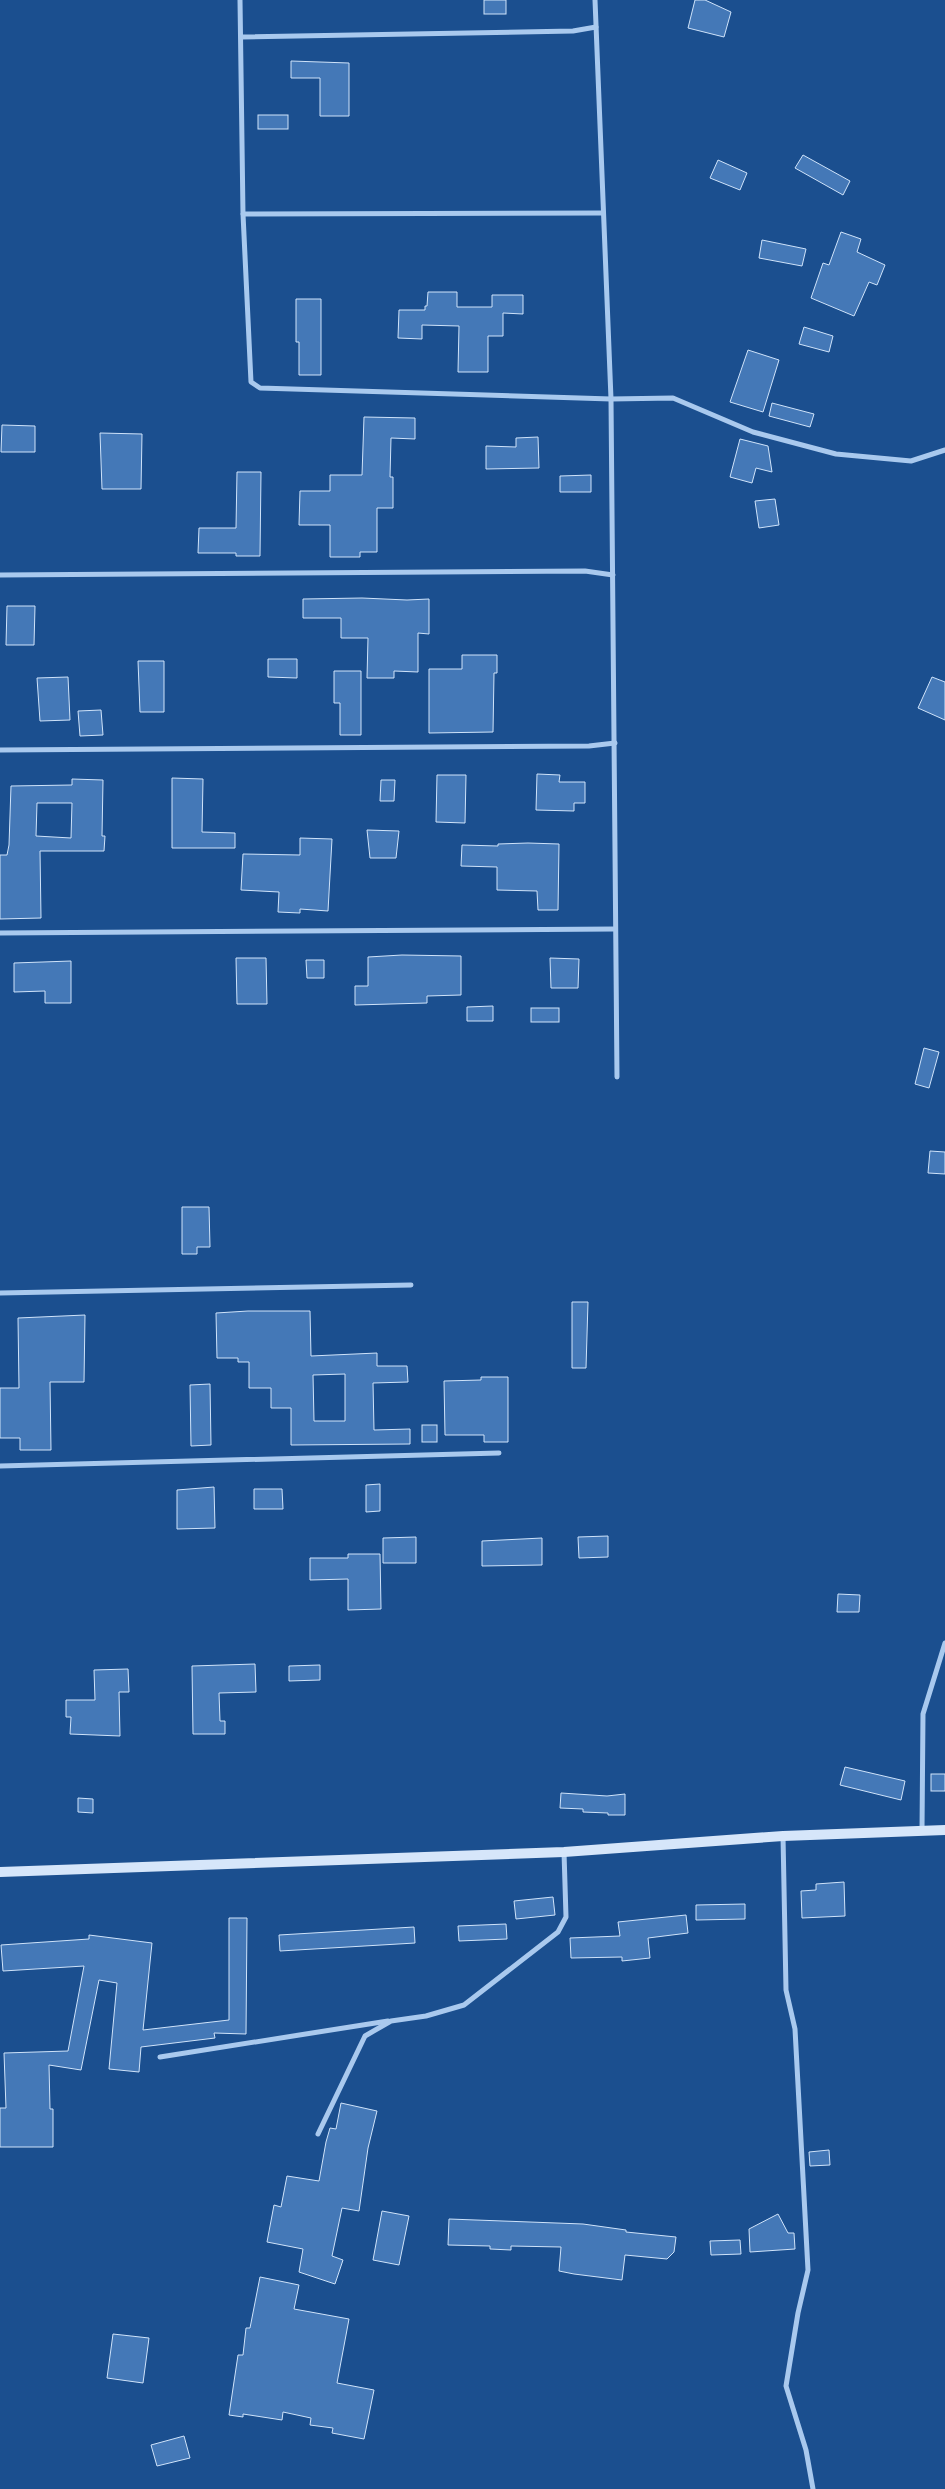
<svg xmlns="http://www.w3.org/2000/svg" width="945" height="2489" font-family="Overpass,sans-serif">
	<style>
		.building { fill: #4478b7; stroke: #cfe3fa; fill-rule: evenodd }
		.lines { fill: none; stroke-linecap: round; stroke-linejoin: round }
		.minor { stroke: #a9c9ee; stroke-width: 5 }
		.secondary { stroke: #d6e6fa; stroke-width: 10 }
	</style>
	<rect width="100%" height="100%" fill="#1b4f8f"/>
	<g class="building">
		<rect x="484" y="0" width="22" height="14"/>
		<polygon points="695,0 705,0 731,12 724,37 688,28"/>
		<polygon points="291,61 349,63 349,116 320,116 320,78 291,78"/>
		<rect x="258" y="115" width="30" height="14"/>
		<polygon points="803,155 850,181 843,195 795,168"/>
		<polygon points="718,160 747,173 740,190 710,178"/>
		<polygon points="841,232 861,239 857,252 885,265 877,285 869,282 854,316 811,298 823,263 829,265"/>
		<polygon points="762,240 806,249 802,266 759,258"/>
		<polygon points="428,292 457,292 457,307 492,307 492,295 523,295 523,314 503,313 503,336 488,336 488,372 458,372 459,326 422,325 422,339 398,338 399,310 425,310 425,306 427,306"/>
		<polygon points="296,299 321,299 321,375 299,375 299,342 296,342"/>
		<polygon points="804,327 833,336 829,352 799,344"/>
		<polygon points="748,350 779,360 763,412 730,402"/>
		<polygon points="772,403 814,414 810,427 769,416"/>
		<polygon points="364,417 415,418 415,439 391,438 390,477 393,477 393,508 377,508 377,552 360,552 360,557 330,557 330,525 299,525 300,491 330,491 330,475 362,475"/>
		<polygon points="2,425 35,426 35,452 1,452"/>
		<polygon points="100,433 142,434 141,489 102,489"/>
		<polygon points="538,437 539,468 486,469 486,446 516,447 516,438"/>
		<polygon points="740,439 768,446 772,472 756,468 752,483 730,477"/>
		<polygon points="237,472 261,472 260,556 236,556 236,553 198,553 199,528 236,528"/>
		<polygon points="591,475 591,492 560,492 560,476"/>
		<polygon points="775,499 779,525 759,528 755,501"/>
		<polygon points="362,598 407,600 429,599 429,634 418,633 418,672 394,671 394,678 367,678 368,638 341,638 341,618 303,618 303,599"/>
		<polygon points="7,606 35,606 34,645 6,645"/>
		<polygon points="462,655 497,655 497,673 494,673 493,732 429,733 429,669 462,669"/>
		<polygon points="268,659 297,659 297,678 268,677"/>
		<polygon points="138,661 164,661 164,712 140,712"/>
		<polygon points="334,671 361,671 361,735 340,735 340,703 334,703"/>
		<polygon points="68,677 70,720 40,721 37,678"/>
		<polygon points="932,677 945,682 945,720 918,708"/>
		<polygon points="101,710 103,735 80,736 78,711"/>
		<polygon points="537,774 560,775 559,782 585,782 585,803 574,803 574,811 536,810"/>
		<polygon points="437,775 466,775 465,823 436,822"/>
		<polygon points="172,778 203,779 202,832 235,833 235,848 172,848"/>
		<path d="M72 779 103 780 102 836H105L104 851H40L41 918 0 919V855H7L9 845 11 786 72 785ZM37 803H72L71 838 36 836Z"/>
		<polygon points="381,780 395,780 394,801 380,801"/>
		<polygon points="367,830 399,831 396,858 370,858"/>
		<polygon points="300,838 332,839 328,911 300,909 300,913 278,912 279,892 241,890 243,854 300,855"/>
		<polygon points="528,843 559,844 558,910 538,910 537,891 497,890 497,867 461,866 462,845 498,846 498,844"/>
		<polygon points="402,955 461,956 461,995 427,996 427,1003 355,1005 355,986 368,986 368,957"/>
		<polygon points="236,958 266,958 267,1004 237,1004"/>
		<polygon points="550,958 579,959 578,988 551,988"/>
		<polygon points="306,960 324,960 324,978 307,978"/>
		<polygon points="71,961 71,1003 45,1003 45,991 14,992 14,963"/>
		<polygon points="493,1006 493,1021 467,1021 467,1007"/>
		<rect x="531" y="1008" width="28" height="14"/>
		<polygon points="924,1048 939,1052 929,1088 915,1084"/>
		<polygon points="930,1151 945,1152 945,1174 928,1173"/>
		<polygon points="182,1207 209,1207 210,1247 197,1247 197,1254 182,1254"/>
		<polygon points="572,1302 588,1302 586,1368 572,1368"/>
		<path d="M248 1311H310L311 1356 377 1353V1366H407L408 1382 373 1383 374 1430 410 1429V1444L291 1445V1408H271V1388H249V1362H238V1358H217L216 1313ZM345 1374V1421H314L313 1375Z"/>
		<polygon points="85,1315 84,1382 50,1382 51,1450 20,1450 20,1438 0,1438 0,1388 19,1388 18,1318"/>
		<polygon points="481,1377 508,1377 508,1442 484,1442 484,1435 445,1435 444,1381 481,1380"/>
		<polygon points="210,1384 211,1445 191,1446 190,1385"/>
		<rect x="422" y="1425" width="15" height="17"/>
		<polygon points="380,1484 380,1511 366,1512 366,1485"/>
		<polygon points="214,1487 215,1528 177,1529 177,1490"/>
		<polygon points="254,1489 282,1489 283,1509 254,1509"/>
		<polygon points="608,1536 608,1557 579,1558 578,1537"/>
		<polygon points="416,1537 416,1563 383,1563 383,1538"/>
		<polygon points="542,1538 542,1565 482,1566 482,1541"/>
		<polygon points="348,1554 380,1554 381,1609 348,1610 348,1579 310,1580 310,1558 348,1558"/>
		<polygon points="838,1594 860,1595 859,1612 837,1612"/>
		<polygon points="255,1664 256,1692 219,1693 220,1721 225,1721 225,1734 193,1734 192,1666"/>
		<polygon points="320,1665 320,1680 289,1681 289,1666"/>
		<polygon points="128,1669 129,1692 119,1692 120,1736 70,1734 71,1717 66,1717 66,1700 95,1700 94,1670"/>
		<polygon points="845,1767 905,1781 901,1800 840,1785"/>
		<rect x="931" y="1774" width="14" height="17"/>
		<polygon points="561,1793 607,1796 625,1794 625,1815 608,1815 608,1813 583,1812 583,1809 560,1808"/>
		<polygon points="78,1798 93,1799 93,1813 78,1812"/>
		<polygon points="844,1882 845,1916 802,1918 801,1891 816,1890 816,1884"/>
		<polygon points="553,1897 555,1915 516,1919 514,1901"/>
		<polygon points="745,1904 745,1919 696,1920 696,1905"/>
		<polygon points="686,1915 688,1933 648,1938 650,1958 622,1961 622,1957 571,1958 570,1938 620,1936 618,1922"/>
		<polygon points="229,1918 247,1918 246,2034 214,2033 215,2038 141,2047 139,2072 109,2069 117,1983 99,1980 81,2070 49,2065 50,2109 53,2109 53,2147 0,2147 0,2108 6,2108 4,2053 68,2051 84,1966 3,1971 1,1945 89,1939 89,1935 152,1943 143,2030 229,2020"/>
		<polygon points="506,1924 507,1939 459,1941 458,1926"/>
		<polygon points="414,1927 415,1943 280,1951 279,1935"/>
		<polygon points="341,2103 377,2111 368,2148 359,2211 342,2208 332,2256 343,2260 335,2284 299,2272 303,2249 267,2242 274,2205 281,2207 287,2176 319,2181 326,2142 330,2128 336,2129"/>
		<polygon points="829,2150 830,2165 810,2166 809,2152"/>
		<polygon points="382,2211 409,2216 399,2265 373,2260"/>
		<polygon points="778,2214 788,2233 794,2233 795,2249 750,2252 749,2229"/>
		<polygon points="449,2219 583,2224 626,2230 626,2232 676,2237 674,2252 667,2259 625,2255 622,2280 574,2274 559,2271 561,2247 511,2246 511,2250 490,2249 490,2246 448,2245"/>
		<polygon points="740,2240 741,2254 711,2255 710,2241"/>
		<polygon points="260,2277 299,2285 294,2309 349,2319 337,2383 374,2390 364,2439 332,2433 333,2428 310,2425 311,2418 283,2412 282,2420 243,2414 243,2417 229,2415 238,2355 243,2355 246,2328 250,2328"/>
		<polygon points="113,2334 149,2338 143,2383 107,2378"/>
		<polygon points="184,2436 190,2458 157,2466 151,2445"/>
	</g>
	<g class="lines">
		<g class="minor">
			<polyline points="240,0 243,214 251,382 260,388 611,399 673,398 753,432 836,454 911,461 945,450"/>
			<polyline points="595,0 611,399 617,1077"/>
			<polyline points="242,37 573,31 596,27"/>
			<polyline points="243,214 603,213"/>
			<polyline points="0,575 585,571 613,575"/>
			<polyline points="0,750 589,746 615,743"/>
			<polyline points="0,933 615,929"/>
			<polyline points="0,1293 411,1285"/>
			<polyline points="0,1466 499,1453"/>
			<polyline points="922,1830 923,1714 945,1643"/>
			<polyline points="783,1836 786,1990 795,2029 808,2270 798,2313 786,2386 806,2450 813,2489"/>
			<polyline points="160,2057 388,2021"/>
			<polyline points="318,2134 365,2036 391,2021 426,2016 464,2005 558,1932 566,1917 564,1852"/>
		</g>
		<polyline class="secondary" points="0,1872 564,1852 783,1836 945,1830"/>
	</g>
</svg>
